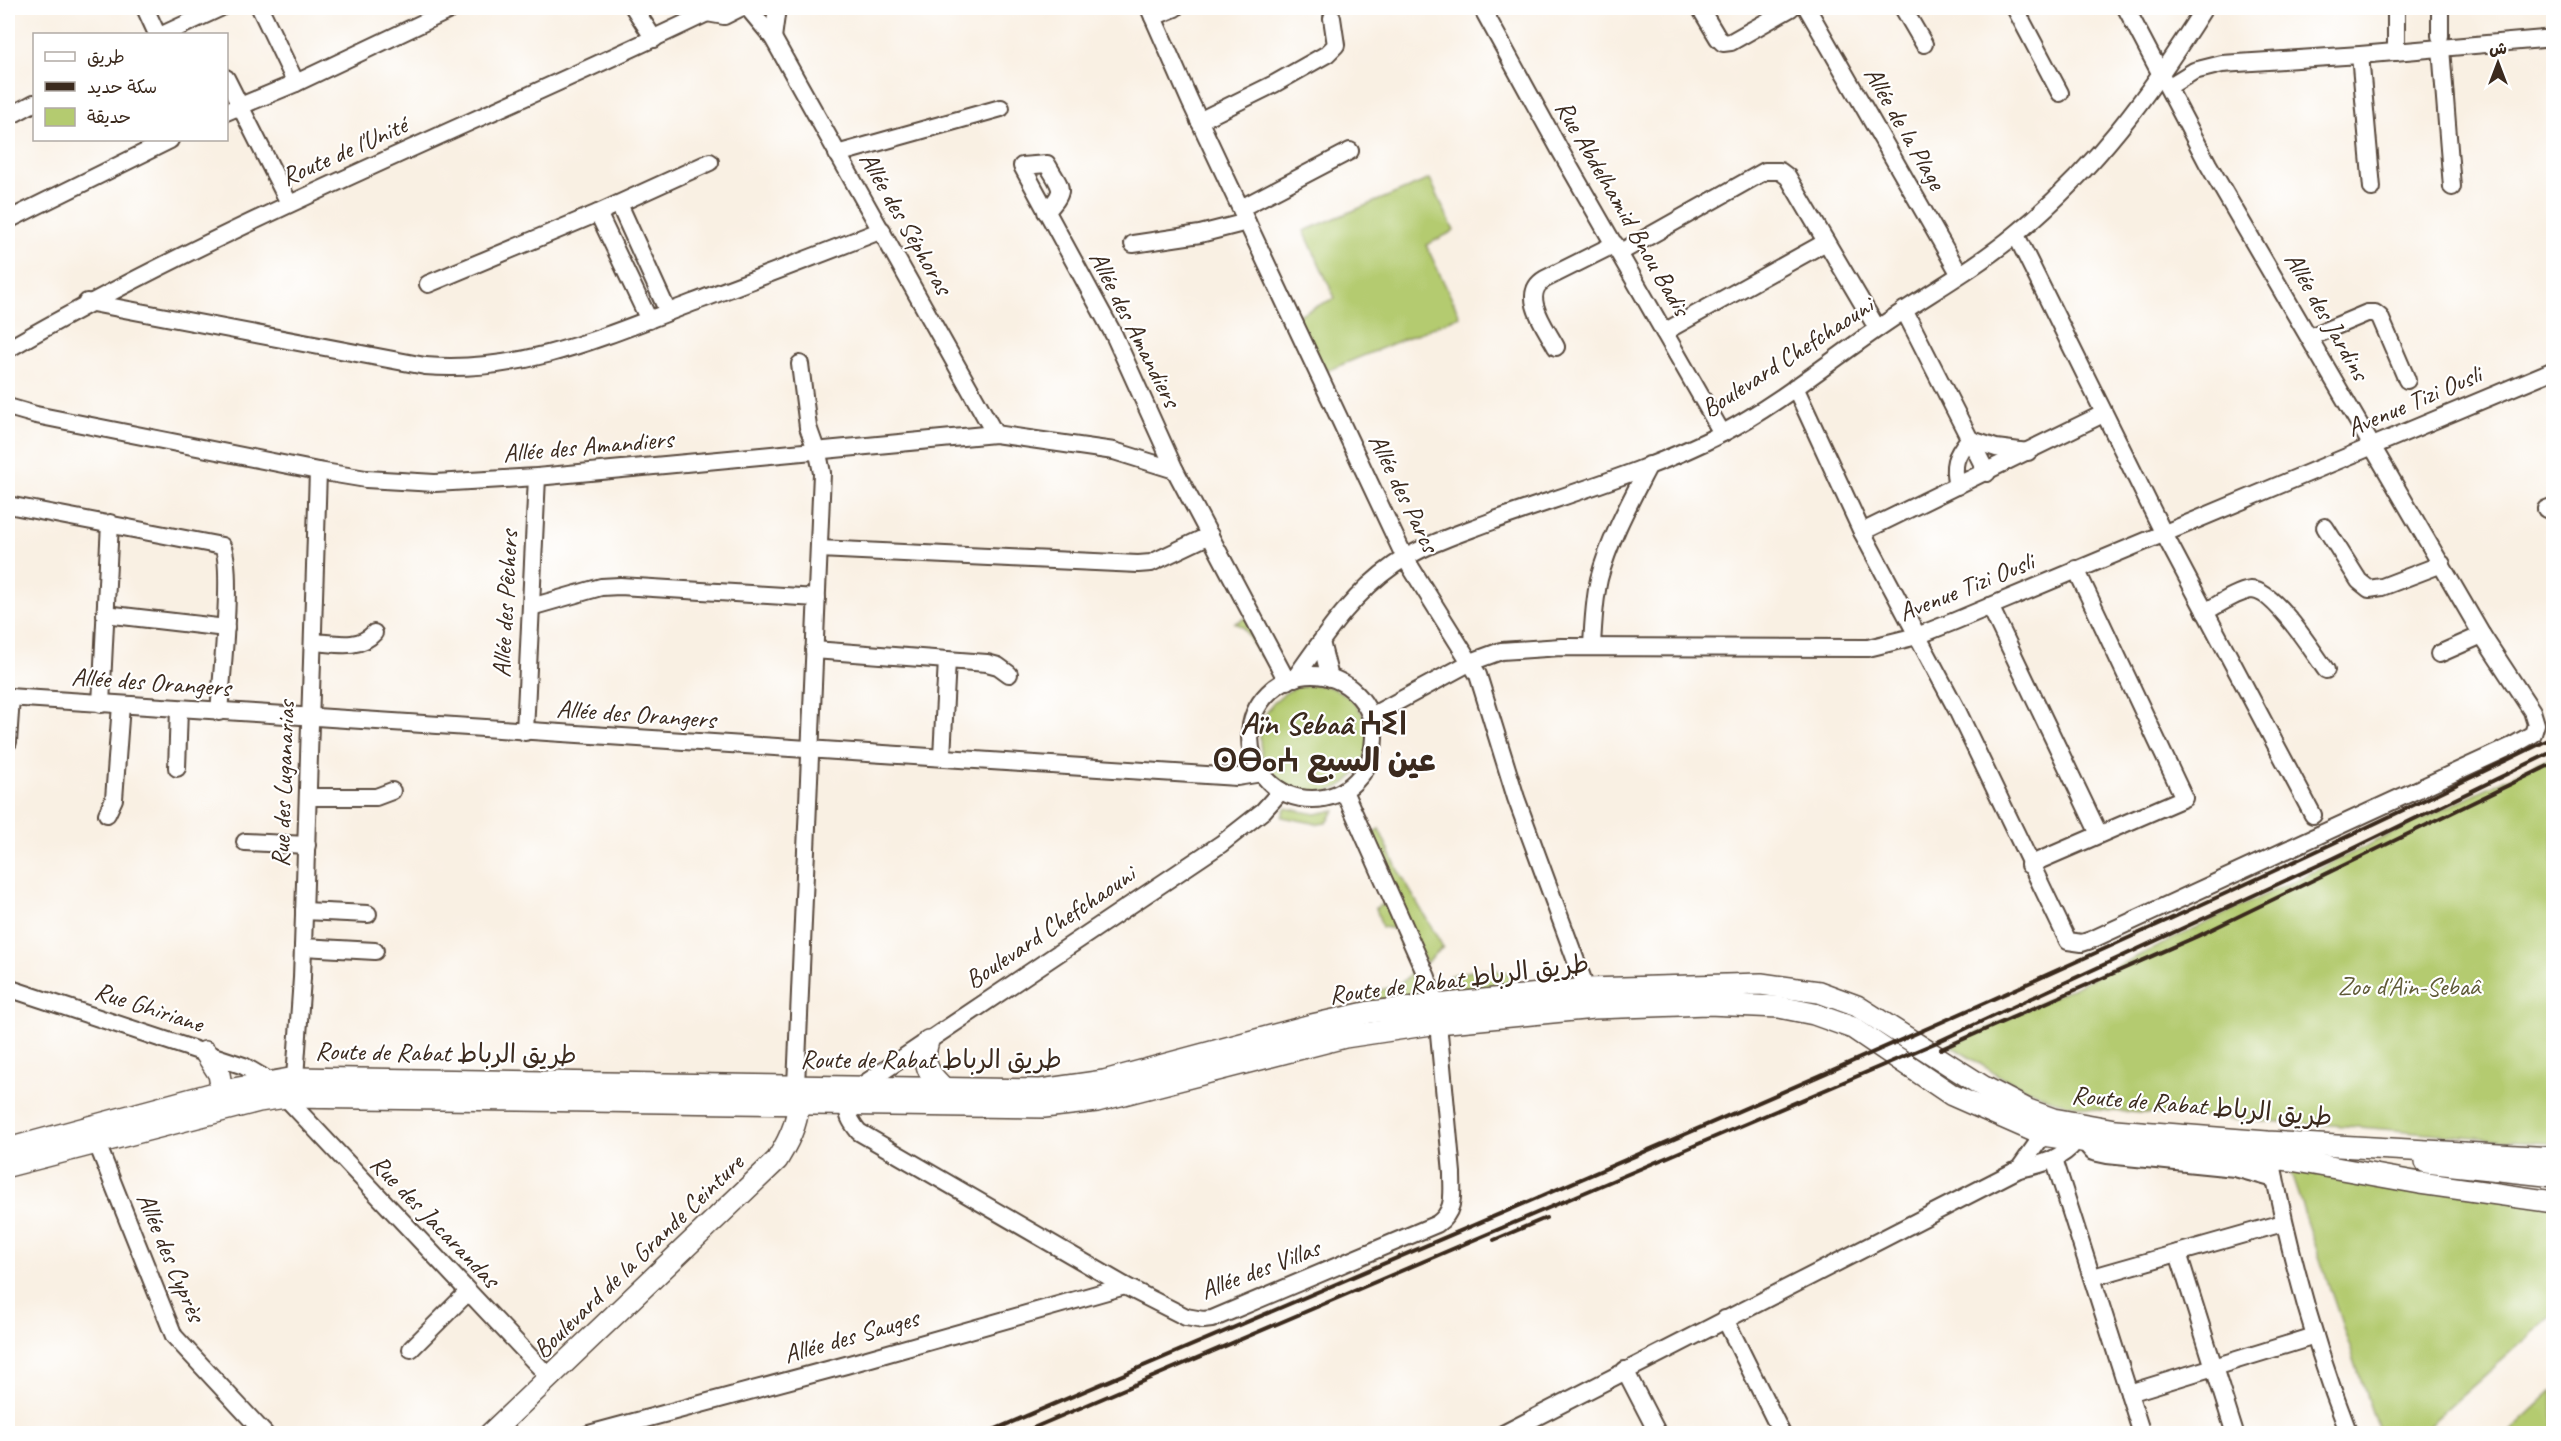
<svg xmlns="http://www.w3.org/2000/svg" width="2561" height="1441" font-family="Caveat,'Playpen Sans Arabic','Noto Sans Tifinagh',sans-serif">
	<style>
		.green { fill: #b4cb70; stroke: #787a47; stroke-width: 1.5 }
		.lines { fill: none; stroke-linecap: round; stroke-linejoin: round }
		.minor-casing { stroke: #58483c; stroke-width: 20 }
		.major-casing { stroke: #58483c; stroke-width: 24 }
		.minor { stroke: #fff; stroke-width: 16 }
		.major { stroke: #fff; stroke-width: 21 }
		.rail { stroke: #3b2a1e; stroke-width: 4 }
		.labels { text-anchor: middle; dominant-baseline: central; stroke-width: 4.5; stroke-linejoin: round; paint-order: stroke }
		.street-label { font-size: 26px; fill: #3b2a1e; stroke: #fff }
		.park-label { font-size: 26px; fill: #5f5a37; stroke: #fff }
		.district-label { font-size: 32px; font-weight: bold; fill: #3b2a1e; stroke: #fff }
	</style>
	<rect width="100%" height="100%" fill="#fff"/>
	<filter id="ink" filterUnits="userSpaceOnUse"><feTurbulence type="fractalNoise" baseFrequency=".0167" numOctaves="2"/><feDisplacementMap in="SourceGraphic" scale="12" xChannelSelector="R" yChannelSelector="G"/><feConvolveMatrix kernelMatrix="1 2 1 2 8 2 1 2 1" color-interpolation-filters="sRGB"/></filter>
	<filter id="wash" filterUnits="userSpaceOnUse"><feTurbulence type="fractalNoise" baseFrequency=".008" numOctaves="4" result="noise"/><feDisplacementMap in="SourceGraphic" scale="24" xChannelSelector="R" yChannelSelector="G"/><feGaussianBlur stdDeviation="1.35" result="paint"/><feColorMatrix in="noise" values="0 0 0 0 0 0 0 0 0 0 0 0 0 0 0 0 0 1.4 0 .05"/><feComposite in="paint" operator="in"/></filter>
	<g filter="url(#wash)">
		<rect width="100%" height="100%" fill="#f9f0e3"/>
		<g class="green">
			<polygon points="1430,179 1454,231 1426,245 1460,316 1319,374 1296,316 1335,298 1304,231"/>
			<polygon points="1250,616 1269,653 1260,656 1243,627 1235,623"/>
			<circle cx="1314" cy="739" r="54"/>
			<polygon points="2553,756 2553,1144 2360,1127 2099,1110 2054,1101 2003,1078 1951,1046"/>
			<polygon points="1285,808 1316,814 1335,810 1326,823 1318,824 1282,817"/>
			<polygon points="1379,829 1398,870 1443,947 1426,963 1367,838"/>
			<path d="M1380 905 1388 906 1428 998 1368 1006 1366 1002 1370 993C1385 989 1402 986 1411 973L1395 929 1382 927 1376 908Z"/>
			<polygon points="1482,969 1506,972 1514,982 1513,988 1447,993 1443,983 1451,975"/>
			<polygon points="2288,1165 2427,1172 2552,1196 2553,1315 2420,1433 2379,1433"/>
			<polygon points="2553,1391 2553,1433 2508,1433"/>
		</g>
	</g>
	<g filter="url(#ink)">
		<g class="lines">
			<g class="minor-casing">
				<g id="minor">
					<polyline points="145,8 157,34"/>
					<polyline points="260,8 296,83"/>
					<polyline points="634,8 654,39"/>
					<polyline points="748,8 773,38 995,434"/>
					<polyline points="1149,8 1190,101 1405,558 1478,675 1516,798 1590,999"/>
					<polyline points="1482,8 1561,152 1722,433"/>
					<polyline points="1700,8 1718,38 1723,43 1731,42 1791,8"/>
					<polyline points="1807,8 1959,273"/>
					<polyline points="1903,8 1924,44"/>
					<polyline points="2015,8 2060,93"/>
					<polyline points="2396,8 2396,52"/>
					<polyline points="2440,8 2440,36"/>
					<polyline points="707,13 724,16 740,8"/>
					<polyline points="1153,17 1175,8"/>
					<polyline points="164,34 220,8"/>
					<polyline points="773,38 777,8"/>
					<polyline points="2441,48 2452,187"/>
					<polyline points="2360,55 2372,188"/>
					<polyline points="226,78 289,203"/>
					<polyline points="2168,87 2194,71 2222,64 2360,55 2554,38"/>
					<polyline points="226,112 296,83 454,8"/>
					<polyline points="8,117 34,103"/>
					<polyline points="1199,121 1274,84 1327,54 1336,45 1332,18"/>
					<polyline points="837,154 1001,108"/>
					<polyline points="619,204 668,312"/>
					<polyline points="1241,208 1350,151"/>
					<path d="M1046 212C1067 189 1062 190 1047 164L1022 166 1114 335 1175 470 1287 681"/>
					<polyline points="598,213 649,320"/>
					<polyline points="8,220 170,140"/>
					<polyline points="2016,235 2163,532 2313,815"/>
					<polyline points="1133,244 1200,234 1247,222"/>
					<polyline points="1619,253 1765,171 1780,171 1788,177 1877,328"/>
					<polyline points="428,284 598,213 710,162"/>
					<path d="M87 302 425 366C521 374 603 337 692 303 755 279 819 255 882 230"/>
					<polyline points="1904,310 1987,473"/>
					<polyline points="1664,332 1826,242"/>
					<polyline points="2310,337 2367,313 2375,313 2380,317 2407,380"/>
					<path d="M1556 347C1546 328 1519 294 1545 279L1615 244"/>
					<path d="M8 349C232 219 474 125 707 13L711 8"/>
					<polyline points="1795,387 1862,532 1957,710 2068,941 2082,943 2091,940 2512,746 2533,734 2536,724 2532,711 2482,635 2208,164 2126,8"/>
					<polyline points="8,407 36,415 318,471 366,479 435,483 537,477 995,434 1114,451 1175,470"/>
					<path d="M1957 486C1952 465 1955 456 1969 439L1996 448 2028 452"/>
					<path d="M8 505 222 546C234 563 221 685 219 712"/>
					<polyline points="2546,509 2554,506"/>
					<polyline points="2325,527 2359,581 2369,589 2382,587 2442,564"/>
					<polyline points="1862,532 2103,414"/>
					<polyline points="819,549 1138,564 1151,563 1210,535"/>
					<polyline points="1990,606 2099,834"/>
					<polyline points="531,607 601,587 620,586 817,598"/>
					<path d="M2205 612C2218 605 2236 592 2251 590 2274 589 2313 652 2326 670"/>
					<polyline points="105,614 226,628"/>
					<path d="M314 642C334 643 359 650 374 633"/>
					<polyline points="1321,642 1330,678"/>
					<path d="M1592 647C1593 624 1594 602 1599 579 1609 540 1631 500 1649 465"/>
					<polyline points="814,650 987,663 998,666 1009,674"/>
					<polyline points="2439,654 2482,635"/>
					<circle cx="1312" cy="737" r="62"/>
					<path d="M1295 678C1324 637 1352 594 1394 565 1424 544 1462 533 1495 520 1571 493 1651 470 1723 433 1778 404 1826 364 1877 329 1922 297 1973 270 2016 234 2096 168 2150 94 2204 8"/>
					<path d="M8 697C417 727 827 752 1237 777L1262 773"/>
					<polyline points="101,704 110,523"/>
					<polyline points="1371,716 1471,662 1501,651 1561,647 1868,648 1917,636 1955,621 2554,370"/>
					<polyline points="525,732 537,477"/>
					<polyline points="8,742 11,697"/>
					<polyline points="942,757 947,660"/>
					<polyline points="177,768 179,709"/>
					<path d="M1281 791 1263 811 1221 844 858 1088C845 1108 844 1113 859 1132L1125 1286 1186 1317 1203 1320 1212 1319 1437 1224C1456 1211 1452 1193 1452 1173L1438 1023"/>
					<polyline points="1344,791 1427,977 1435,1004"/>
					<polyline points="308,797 376,797 392,791"/>
					<polyline points="107,814 114,799 121,705"/>
					<polyline points="245,842 307,845"/>
					<polyline points="2029,865 2184,798 2076,569"/>
					<polyline points="304,911 368,914"/>
					<polyline points="303,947 375,951"/>
					<polyline points="8,988 244,1066 271,1082 550,1378"/>
					<polyline points="796,1086 822,473 819,458 808,427 800,364"/>
					<polyline points="290,1088 295,1078 302,978 318,471"/>
					<polyline points="96,1141 174,1336 265,1434"/>
					<polyline points="2085,1143 2093,1152 2107,1155 2235,1168 2275,1179"/>
					<path d="M2271 1158C2289 1252 2314 1344 2349 1434"/>
					<polyline points="2054,1159 2142,1434"/>
					<polyline points="2019,1169 2043,1135"/>
					<polyline points="2178,1253 2235,1434"/>
					<polyline points="2093,1277 2283,1223"/>
					<polyline points="1725,1319 1782,1434"/>
					<polyline points="411,1349 468,1292"/>
					<polyline points="1625,1370 1658,1434"/>
					<polyline points="2129,1393 2315,1336"/>
					<polyline points="589,1434 846,1365 1125,1286"/>
					<path d="M1503 1434 2019 1169C2041 1165 2062 1159 2076 1141"/>
				</g>
			</g>
			<g class="major-casing">
				<g id="major">
					<path d="M928 1041C921 1064 929 1075 946 1090"/>
					<polyline points="205,1052 219,1074 222,1091"/>
					<polyline points="8,1149 222,1091 295,1078 1041,1090 1104,1081 1312,1025 1370,1012 1587,989 1761,984 1819,992 1857,1006 1984,1087 2028,1110 2053,1119 2115,1130 2267,1142 2554,1158"/>
					<polyline points="2426,1162 2554,1176"/>
					<polyline points="8,1166 259,1101 286,1097 1044,1107 1097,1101 1345,1037 1438,1023 1594,1008 1708,1004 1779,1007 1814,1014 1853,1028 1952,1095 2043,1135 2095,1143 2291,1160 2420,1183 2554,1202"/>
					<path d="M490 1434 777 1160C791 1137 802 1115 797 1088"/>
				</g>
			</g>
			<use href="#minor" class="minor"/>
			<use href="#major" class="major"/>
			<g class="rail">
				<polyline points="1941,1049 2198,936 2554,763"/>
				<polyline points="1494,1240 1546,1218"/>
				<path d="M984 1434C1510 1209 2040 990 2554 737"/>
				<polyline points="1019,1434 1935,1043 2334,858 2554,751"/>
			</g>
		</g>
	</g>
	<g class="labels">
		<g class="street-label">
			<text transform="translate(1905 128) rotate(60)">Allée de la Plage</text>
			<text transform="translate(344 151) rotate(-24)">Route de l'Unité</text>
			<text transform="translate(1623 208) rotate(60)">Rue Abdelhamid Bnou Badis</text>
			<text transform="translate(906 223) rotate(60)">Allée des Séphoras</text>
			<text transform="translate(2327 316) rotate(60)">Allée des Jardins</text>
			<text transform="translate(1135 329) rotate(63)">Allée des Amandiers</text>
			<text transform="translate(1787 357) rotate(-33)">Boulevard Chefchaouni</text>
			<text transform="translate(2414 401) rotate(-23)">Avenue Tizi Ousli</text>
			<text transform="translate(588 446) rotate(-5)">Allée des Amandiers</text>
			<text transform="translate(1404 493) rotate(64)">Allée des Parcs</text>
			<text transform="translate(1966 587) rotate(-22)">Avenue Tizi Ousli</text>
			<text transform="translate(505 604) rotate(-87)">Allée des Pêchers</text>
			<text transform="translate(151 682) rotate(4)">Allée des Orangers</text>
			<text transform="translate(636 714) rotate(4)">Allée des Orangers</text>
			<text transform="translate(283 784) rotate(-88)">Rue des Luganarias</text>
			<text transform="translate(1050 927) rotate(-34)">Boulevard Chefchaouni</text>
			<text transform="translate(1459 979) rotate(-7)">Route de Rabat طريق الرباط</text>
			<text transform="translate(149 1007) rotate(18)">Rue Ghiriane</text>
			<text transform="translate(446 1053) rotate(1)">Route de Rabat طريق الرباط</text>
			<text x="931" y="1059">Route de Rabat طريق الرباط</text>
			<text transform="translate(2202 1106) rotate(5)">Route de Rabat طريق الرباط</text>
			<text transform="translate(435 1221) rotate(46)">Rue des Jacarandas</text>
			<text transform="translate(638 1256) rotate(-44)">Boulevard de la Grande Ceinture</text>
			<text transform="translate(171 1257) rotate(67)">Allée des Cyprès</text>
			<text transform="translate(1260 1269) rotate(-21)">Allée des Villas</text>
			<text transform="translate(851 1336) rotate(-16)">Allée des Sauges</text>
		</g>
		<g class="park-label">
			<text x="2409" y="986">Zoo d'Aïn-Sebaâ</text>
		</g>
		<g class="district-label">
			<text x="1324" y="723">Aïn Sebaâ ⵄⵉⵏ<tspan x="1324" dy="37">ⵙⴱⴰⵄ عين السبع</tspan></text>
		</g>
	</g>
	<rect width="2561" height="1441" fill="none" stroke="#fff" stroke-width="30"/>
	<rect x="33" y="33" width="195" height="108" fill="#ffffff" stroke="#b1aaa5" stroke-width="1.5"/>
	<rect x="45" y="52" width="30" height="9" fill="#ffffff" stroke="#b1aaa5" stroke-width="1.5"/>
	<text x="87" y="63" font-size="18" fill="#3b2a1e">طريق</text>
	<rect x="45" y="82" width="30" height="9" fill="#3b2a1e" stroke="#b1aaa5" stroke-width="1.5"/>
	<text x="87" y="93" font-size="18" fill="#3b2a1e">سكة حديد</text>
	<rect x="45" y="108" width="30" height="18" fill="#b4cb70" stroke="#b1aaa5" stroke-width="1.5"/>
	<text x="87" y="123" font-size="18" fill="#3b2a1e">حديقة</text>
	<g transform="translate(2498 63)" stroke="#ffffff" stroke-width="4.5" paint-order="stroke">
	<path d="M0-4.5L10 22L0 15L-10 22Z" fill="#3b2a1e"/>
	<text y="-9" font-size="16" font-weight="bold" text-anchor="middle" fill="#3b2a1e">ش</text>
	</g>
</svg>
